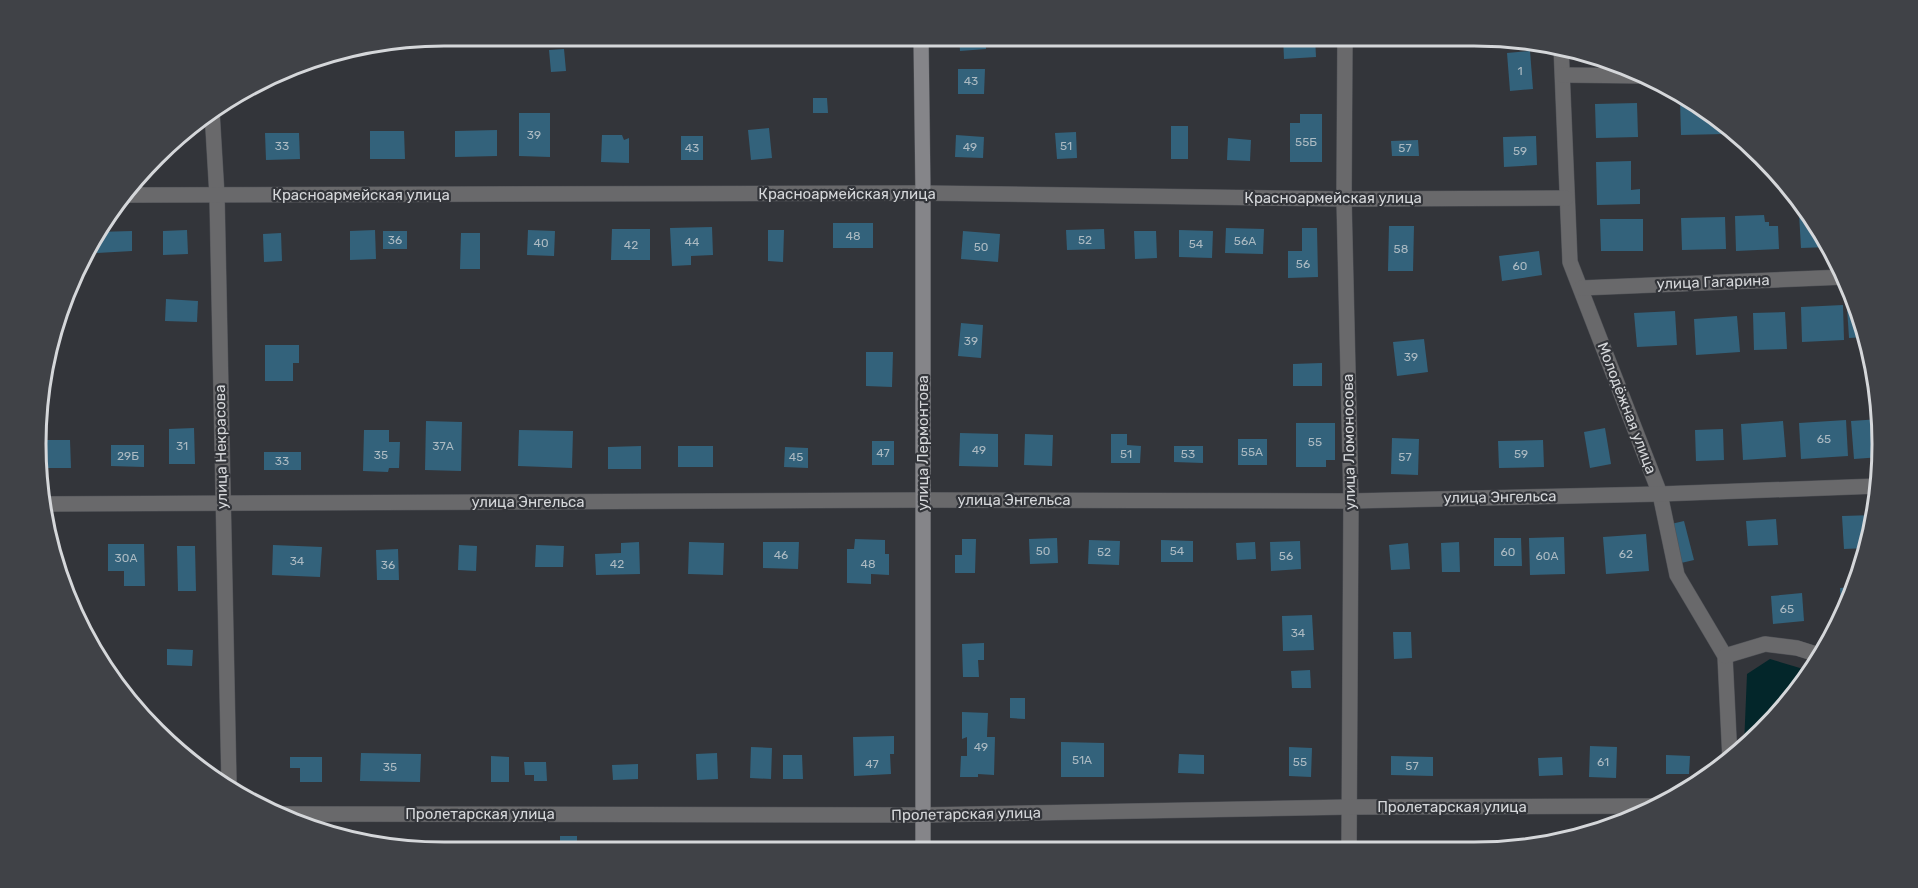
<svg xmlns="http://www.w3.org/2000/svg" width="1918" height="888" font-family="Rubik,sans-serif">
	<style>
		.water { fill: #03262a }
		.building { fill: #33627b }
		.lines { fill: none; stroke-linecap: round; stroke-linejoin: round }
		.street-casing { stroke: #505257; stroke-width: 16 }
		.secondary-casing { stroke: #505257; stroke-width: 16 }
		.street { stroke: #69696b; stroke-width: 15 }
		.secondary { stroke: #858589; stroke-width: 15 }
		.labels { text-anchor: middle; dominant-baseline: central; stroke-width: 4.5; stroke-linejoin: round; paint-order: stroke }
		.number-label { font-size: 12px; fill: #acbac2 }
		.street-label { font-size: 15px; fill: #d5d7da; stroke: #33353a }
		.rim { fill: none; stroke: #d5d7da; stroke-width: 3 }
	</style>
	<rect width="100%" height="100%" fill="#33353a"/>
	<polygon class="water" points="1770,659 1810,671 1798,692 1744,746 1747,674"/>
	<g class="building">
		<polygon points="959,36 985,36 986,49 960,51"/>
		<polygon points="1283,36 1315,36 1316,57 1284,59"/>
		<polygon points="1392,36 1414,36 1414,38 1392,39"/>
		<polygon points="564,49 566,71 551,72 549,50"/>
		<polygon points="1530,51 1533,89 1510,91 1507,53"/>
		<polygon points="958,69 985,69 984,94 958,94"/>
		<polygon points="813,98 827,98 828,113 813,113"/>
		<polygon points="1680,100 1691,100 1700,105 1724,124 1724,134 1681,135"/>
		<polygon points="1637,103 1638,137 1596,138 1595,104"/>
		<polygon points="519,113 550,113 550,157 519,156"/>
		<polygon points="1300,114 1322,114 1322,162 1290,162 1290,123 1300,123"/>
		<rect x="1171" y="126" width="17" height="33"/>
		<polygon points="769,128 772,158 751,160 748,130"/>
		<polygon points="497,130 497,156 455,157 455,131"/>
		<polygon points="370,131 404,131 405,159 370,159"/>
		<polygon points="1076,132 1077,158 1057,159 1055,133"/>
		<polygon points="265,133 299,133 300,159 266,160"/>
		<polygon points="602,135 622,135 624,140 629,138 629,163 601,162"/>
		<polygon points="956,135 984,137 983,158 955,157"/>
		<rect x="681" y="136" width="22" height="24"/>
		<polygon points="1536,136 1537,165 1504,167 1503,137"/>
		<polygon points="1228,138 1251,140 1250,161 1227,160"/>
		<polygon points="1418,140 1419,156 1392,156 1391,141"/>
		<polygon points="1631,161 1631,190 1640,189 1640,204 1597,205 1596,162"/>
		<polygon points="1799,213 1810,213 1829,247 1801,248"/>
		<polygon points="1764,215 1765,222 1769,222 1769,226 1778,226 1779,249 1736,251 1735,216"/>
		<polygon points="1725,217 1726,249 1682,250 1681,218"/>
		<polygon points="1600,219 1643,219 1643,251 1601,251"/>
		<rect x="833" y="223" width="40" height="25"/>
		<polygon points="1389,226 1414,226 1413,271 1388,271"/>
		<polygon points="712,227 713,255 691,256 691,265 672,266 670,228"/>
		<polygon points="1226,228 1264,229 1263,254 1225,253"/>
		<polygon points="1302,228 1317,228 1318,277 1288,278 1288,251 1302,251"/>
		<polygon points="612,229 650,229 650,260 611,260"/>
		<polygon points="1104,229 1105,249 1067,250 1066,230"/>
		<polygon points="187,230 188,254 163,255 163,231"/>
		<polygon points="375,230 376,259 350,260 350,231"/>
		<polygon points="528,230 555,231 554,256 527,255"/>
		<polygon points="768,230 784,230 783,262 768,261"/>
		<polygon points="1179,230 1213,231 1212,258 1179,257"/>
		<polygon points="132,231 132,251 97,253 97,232"/>
		<rect x="383" y="231" width="24" height="18"/>
		<polygon points="963,231 1000,234 998,262 961,259"/>
		<polygon points="1134,231 1156,231 1157,258 1135,259"/>
		<polygon points="281,233 282,261 264,262 263,234"/>
		<polygon points="461,233 480,233 480,269 460,269"/>
		<polygon points="1539,251 1542,275 1502,281 1499,256"/>
		<polygon points="166,299 198,301 197,322 165,321"/>
		<polygon points="1843,305 1844,340 1802,342 1801,307"/>
		<polygon points="1857,306 1866,337 1849,338 1847,307"/>
		<polygon points="1675,311 1677,345 1637,347 1634,313"/>
		<polygon points="1785,312 1787,349 1754,350 1753,313"/>
		<polygon points="1737,316 1740,352 1696,355 1694,319"/>
		<polygon points="961,323 983,325 981,358 958,356"/>
		<polygon points="1424,339 1428,372 1397,376 1393,342"/>
		<polygon points="265,345 299,345 299,363 293,363 293,381 265,381"/>
		<polygon points="866,352 893,352 892,387 866,386"/>
		<polygon points="1322,363 1322,386 1293,386 1293,364"/>
		<polygon points="1880,419 1882,444 1881,457 1854,459 1851,421"/>
		<polygon points="1846,420 1848,456 1801,459 1799,423"/>
		<polygon points="426,421 462,422 461,471 425,470"/>
		<polygon points="1783,421 1786,457 1743,460 1741,424"/>
		<polygon points="1296,423 1335,423 1335,460 1326,460 1326,467 1296,467"/>
		<polygon points="194,428 195,464 169,464 169,429"/>
		<polygon points="1605,428 1611,464 1590,468 1584,432"/>
		<polygon points="1723,429 1724,460 1696,461 1695,430"/>
		<polygon points="364,430 389,430 389,442 400,442 399,468 389,468 388,472 363,471"/>
		<polygon points="519,430 573,431 572,468 518,466"/>
		<polygon points="960,433 998,434 998,467 959,466"/>
		<polygon points="1025,434 1053,435 1052,466 1024,465"/>
		<polygon points="1111,434 1127,434 1127,445 1141,446 1140,463 1111,463"/>
		<polygon points="1392,438 1419,439 1418,475 1391,474"/>
		<rect x="1238" y="439" width="29" height="26"/>
		<polygon points="36,440 70,440 71,468 38,468"/>
		<polygon points="1543,440 1544,467 1499,468 1498,441"/>
		<rect x="872" y="441" width="22" height="24"/>
		<polygon points="111,445 144,445 144,467 111,466"/>
		<polygon points="641,446 641,469 608,469 608,447"/>
		<rect x="678" y="446" width="35" height="21"/>
		<polygon points="1174,446 1203,446 1203,463 1174,462"/>
		<polygon points="785,447 808,448 808,468 784,467"/>
		<rect x="264" y="452" width="37" height="18"/>
		<polygon points="1875,515 1867,548 1844,549 1842,516"/>
		<polygon points="1776,519 1778,545 1748,546 1746,521"/>
		<polygon points="1684,521 1694,560 1681,563 1671,524"/>
		<polygon points="1646,534 1649,571 1606,574 1603,537"/>
		<polygon points="1564,537 1565,574 1530,575 1529,538"/>
		<polygon points="1057,538 1058,563 1030,564 1029,539"/>
		<polygon points="1494,538 1521,538 1522,566 1494,566"/>
		<polygon points="855,539 885,540 885,554 889,554 889,575 871,574 871,584 847,583 847,549 854,549"/>
		<polygon points="962,539 976,539 975,573 955,573 955,555 962,555"/>
		<polygon points="1089,540 1120,541 1119,565 1088,564"/>
		<polygon points="1161,540 1193,541 1193,562 1161,562"/>
		<polygon points="1300,541 1301,569 1271,571 1270,542"/>
		<polygon points="639,542 640,574 596,575 595,554 621,553 621,543"/>
		<polygon points="689,542 724,543 723,575 688,574"/>
		<polygon points="763,542 799,542 798,569 763,568"/>
		<polygon points="1255,542 1256,559 1237,560 1236,543"/>
		<polygon points="1459,542 1460,572 1442,572 1441,543"/>
		<polygon points="1408,543 1410,569 1391,570 1389,545"/>
		<polygon points="108,544 144,544 145,586 124,586 124,571 108,571"/>
		<polygon points="273,545 322,547 320,577 272,575"/>
		<polygon points="459,545 477,546 476,571 458,570"/>
		<polygon points="536,545 564,546 563,567 535,567"/>
		<polygon points="177,546 195,546 196,591 178,591"/>
		<polygon points="398,549 399,580 377,580 376,550"/>
		<polygon points="1855,587 1851,600 1842,616 1840,588"/>
		<polygon points="1802,593 1804,621 1773,624 1771,596"/>
		<polygon points="1312,615 1314,650 1283,651 1282,616"/>
		<polygon points="1393,632 1411,632 1412,658 1394,659"/>
		<polygon points="984,643 984,660 978,660 979,677 963,677 962,644"/>
		<polygon points="167,649 193,650 192,666 167,665"/>
		<polygon points="1310,670 1311,688 1292,688 1291,671"/>
		<polygon points="1010,698 1025,698 1025,719 1010,718"/>
		<polygon points="962,712 988,713 987,737 995,737 994,775 978,774 978,777 960,777 961,756 967,756 967,737 962,739"/>
		<polygon points="894,736 894,754 890,754 891,774 854,776 853,737"/>
		<polygon points="1061,742 1104,743 1104,777 1061,777"/>
		<polygon points="1590,746 1617,747 1616,778 1589,777"/>
		<polygon points="751,747 772,748 771,779 750,778"/>
		<polygon points="1289,747 1312,748 1311,777 1289,776"/>
		<polygon points="174,750 192,750 192,762 175,751"/>
		<polygon points="361,753 421,754 420,782 360,781"/>
		<polygon points="717,753 718,779 697,780 696,754"/>
		<polygon points="1179,754 1204,755 1204,774 1178,773"/>
		<polygon points="783,755 802,755 803,779 783,779"/>
		<polygon points="1666,755 1690,756 1689,774 1666,774"/>
		<polygon points="491,756 509,757 509,782 491,782"/>
		<polygon points="1391,756 1433,757 1433,776 1391,775"/>
		<polygon points="290,757 322,757 322,782 300,782 300,768 290,768"/>
		<polygon points="1562,757 1563,775 1539,776 1538,758"/>
		<polygon points="524,762 546,762 547,781 534,781 534,775 525,775"/>
		<polygon points="638,764 638,779 613,780 612,765"/>
		<rect x="560" y="836" width="17" height="16"/>
		<polygon points="1431,842 1432,849 1388,849 1388,846"/>
		<polygon points="1322,845 1322,849 1293,849 1292,846"/>
	</g>
	<g class="lines">
		<g class="street-casing">
			<g id="street">
				<polyline points="1345,36 1344,199 1351,501 1349,849"/>
				<polyline points="1561,46 1570,262 1660,494 1677,575 1725,656 1730,760"/>
				<polyline points="1563,75 1648,76"/>
				<polyline points="212,111 217,196 229,784"/>
				<polyline points="128,195 923,193 1344,199 1566,198"/>
				<polyline points="1581,288 1845,277"/>
				<polyline points="42,504 923,500 1351,501 1660,494 1878,486"/>
				<polyline points="1725,656 1765,644 1797,648 1819,655"/>
				<polyline points="277,814 923,815 1350,807 1656,806"/>
			</g>
		</g>
		<g class="secondary-casing">
			<polyline id="secondary" points="921,36 923,193 923,850"/>
		</g>
		<use href="#street" class="street"/>
		<use href="#secondary" class="secondary"/>
	</g>
	<g class="labels">
		<g class="number-label">
			<text x="1520" y="71">1</text>
			<text x="971" y="81">43</text>
			<text x="534" y="135">39</text>
			<text x="1306" y="142">55Б</text>
			<text x="282" y="146">33</text>
			<text x="1066" y="146">51</text>
			<text x="970" y="147">49</text>
			<text x="692" y="148">43</text>
			<text x="1405" y="148">57</text>
			<text x="1520" y="151">59</text>
			<text x="853" y="236">48</text>
			<text x="395" y="240">36</text>
			<text x="1085" y="240">52</text>
			<text x="1245" y="241">56А</text>
			<text x="692" y="242">44</text>
			<text x="541" y="243">40</text>
			<text x="1196" y="244">54</text>
			<text x="631" y="245">42</text>
			<text x="981" y="247">50</text>
			<text x="1401" y="249">58</text>
			<text x="1303" y="264">56</text>
			<text x="1520" y="266">60</text>
			<text x="971" y="341">39</text>
			<text x="1411" y="357">39</text>
			<text x="1824" y="439">65</text>
			<text x="1315" y="442">55</text>
			<text x="182" y="446">31</text>
			<text x="443" y="446">37А</text>
			<text x="979" y="450">49</text>
			<text x="1252" y="452">55А</text>
			<text x="883" y="453">47</text>
			<text x="1126" y="454">51</text>
			<text x="1188" y="454">53</text>
			<text x="1521" y="454">59</text>
			<text x="381" y="455">35</text>
			<text x="128" y="456">29Б</text>
			<text x="796" y="457">45</text>
			<text x="1405" y="457">57</text>
			<text x="282" y="461">33</text>
			<text x="1043" y="551">50</text>
			<text x="1177" y="551">54</text>
			<text x="1104" y="552">52</text>
			<text x="1508" y="552">60</text>
			<text x="1626" y="554">62</text>
			<text x="781" y="555">46</text>
			<text x="1286" y="556">56</text>
			<text x="1547" y="556">60А</text>
			<text x="126" y="558">30А</text>
			<text x="297" y="561">34</text>
			<text x="617" y="564">42</text>
			<text x="868" y="564">48</text>
			<text x="388" y="565">36</text>
			<text x="1787" y="609">65</text>
			<text x="1298" y="633">34</text>
			<text x="981" y="747">49</text>
			<text x="1082" y="760">51А</text>
			<text x="1300" y="762">55</text>
			<text x="1603" y="762">61</text>
			<text x="872" y="764">47</text>
			<text x="1412" y="766">57</text>
			<text x="390" y="767">35</text>
		</g>
		<g class="street-label">
			<text x="847" y="194">Красноармейская улица</text>
			<text x="361" y="195">Красноармейская улица</text>
			<text x="1333" y="198">Красноармейская улица</text>
			<text transform="translate(1713 282) rotate(-2)">улица Гагарина</text>
			<text transform="translate(1627 408) rotate(69)">Молодёжная улица</text>
			<text transform="translate(1349 442) rotate(-91)">улица Ломоносова</text>
			<text transform="translate(923 443) rotate(-90)">улица Лермонтова</text>
			<text transform="translate(221 447) rotate(-91)">улица Некрасова</text>
			<text transform="translate(1500 497) rotate(-1)">улица Энгельса</text>
			<text x="1014" y="500">улица Энгельса</text>
			<text x="528" y="502">улица Энгельса</text>
			<text x="1452" y="807">Пролетарская улица</text>
			<text x="480" y="814">Пролетарская улица</text>
			<text transform="translate(966 814) rotate(-1)">Пролетарская улица</text>
		</g>
	</g>
	<path d="M0 0H1918V888H0ZM444 46H1474A398 398 0 0 1 1872 444V444A398 398 0 0 1 1474 842H444A398 398 0 0 1 46 444V444A398 398 0 0 1 444 46Z" fill="#404247" fill-rule="evenodd"/>
	<path class="rim" d="M444 46H1474A398 398 0 0 1 1872 444V444A398 398 0 0 1 1474 842H444A398 398 0 0 1 46 444V444A398 398 0 0 1 444 46Z"/>
</svg>
